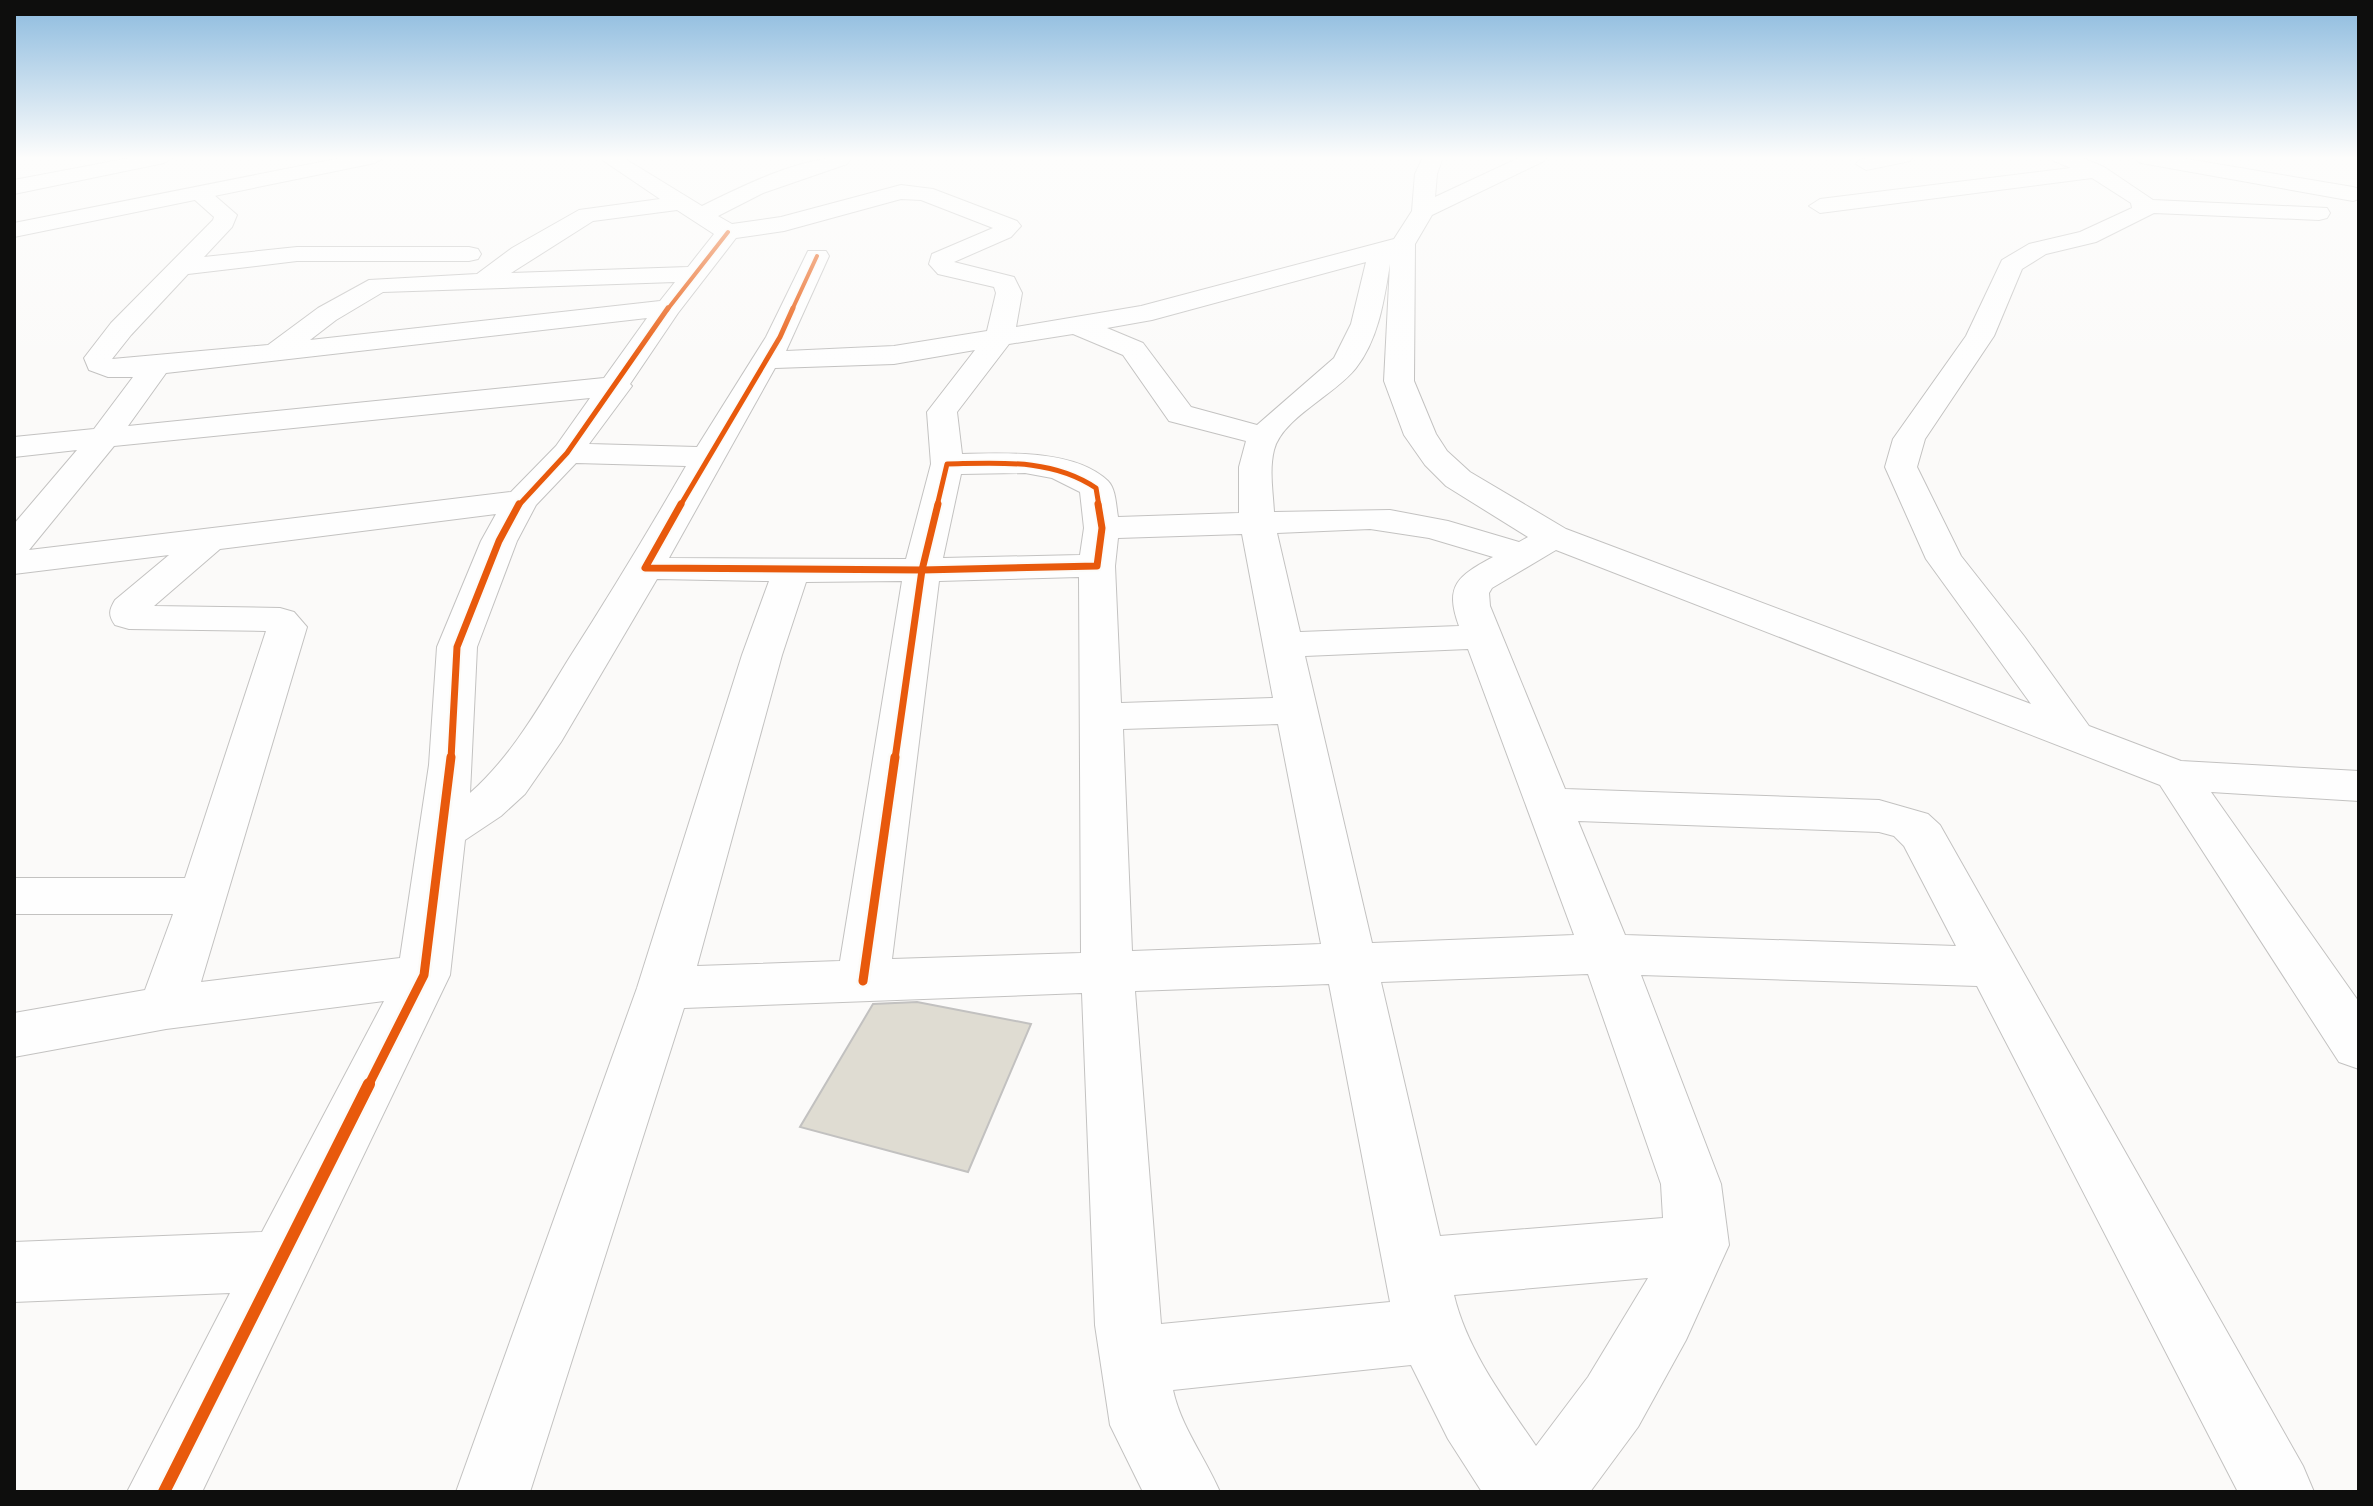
<svg xmlns="http://www.w3.org/2000/svg" width="2373" height="1506" font-family="Spectral,serif">
	<style>
		.building { fill: #dfdcd2; stroke: #c2c1c0; stroke-width: 2 }
		.lines { fill: none; stroke-linecap: round; stroke-linejoin: round }
		.street-casing { stroke: #c3c2c1; stroke-width: 2 }
		.secondary-casing { stroke: #c3c2c1; stroke-width: 2 }
		.street { fill: #fefefe; fill-rule: evenodd }
		.secondary { fill: #fefefe; fill-rule: evenodd }
		.cycleway-far4-casing { stroke: #fcfbf8; stroke-width: 7 }
		.cycleway-far3-casing { stroke: #fcfbf8; stroke-width: 8 }
		.cycleway-far2-casing { stroke: #fcfbf8; stroke-width: 11 }
		.cycleway-far1-casing { stroke: #fcfbf8; stroke-width: 14 }
		.cycleway-casing { stroke: #fcfbf8; stroke-width: 17 }
		.cycleway-far4 { stroke: #e8590c; stroke-width: 4 }
		.cycleway-far3 { stroke: #e8590c; stroke-width: 5 }
		.cycleway-far2 { stroke: #e8590c; stroke-width: 7 }
		.cycleway-far1 { stroke: #e8590c; stroke-width: 9 }
		.cycleway { stroke: #e8590c; stroke-width: 12 }
	</style>
	<rect width="100%" height="100%" fill="#fbfaf9"/>
	<polygon class="building" points="917,1002 1031,1024 968,1172 800,1127 873,1004"/>
	<g class="lines">
		<g class="street-casing">
			<g id="street">
				<polygon points="135,157 174,157 164,163 14,194 14,180"/>
				<path d="M598 157H622L702 206C746 184 801 157 848 157L850 160 847 164 763 193 718 216 732 224 781 217 901 185 933 189 1017 221 1021 226 1011 237 954 262 1014 277 1022 293 1016 327 1141 306 1394 239 1412 211 1415 174 1423 157H1443L1437 174 1435 197 1521 157H1547L1544 161 1432 215 1415 244 1414 381 1436 434 1447 451 1470 472 1566 529 2031 704 1926 559 1885 467 1893 439 1966 336 2002 260 2029 244 2080 232 2132 208 2131 203 2092 178 1820 213 1809 206 1820 199 2071 168 2054 161 2051 157H2080L2104 167 2153 200 2327 208 2330 213 2327 218 2319 220 2154 213 2096 242 2046 254 2022 269 1994 336 1925 439 1917 467 1961 556 2024 636 2089 726 2181 761 2359 771V801L2211 792 2359 1002V1069L2339 1062 2160 785 1556 550 1492 588 1489 593 1490 606 1565 789 1879 800 1928 814 1940 825 2303 1466 2314 1492H2238L1977 986 1641 975 1721 1184 1729 1245 1686 1340 1638 1427 1590 1492H1482L1448 1439 1411 1365 1173 1390C1181 1427 1205 1457 1220 1492H1143L1110 1425 1095 1325 1082 993 684 1008 530 1492H456L637 988 742 655 769 581 657 579 561 742 525 794 501 816 465 840 450 975 202 1492H127L230 1293 14 1302V1242L262 1232 384 1001 166 1029 14 1057V1013L145 990 173 914H14V878H185L266 631 129 629 115 625C108 615 109 610 115 600L169 555 14 574V524L77 450 14 457V437L94 429 133 377H108L89 370 84 358 111 323 213 220 214 217 187 193 190 188H206L237 215 232 227 204 257 297 247H469L478 249 481 254 478 259 469 261H297L188 274 131 335 112 359 268 345 318 308 369 280 477 274 512 248 579 210 660 199ZM901 199 921 200 993 228 932 254 929 264 938 274 994 287 996 293 987 331 894 346 786 351 829 256 826 251H808L766 337 697 447 589 444 632 386 630 384 678 313 736 238 784 231ZM677 210 714 234 688 267 511 273 593 221ZM1366 262 1351 324 1334 358 1257 425 1191 407 1143 343 1107 328 1152 320ZM1390 264 1384 381 1404 435 1425 465 1446 486 1528 537 1519 542 1448 521 1390 510 1274 512C1273 492 1269 470 1274 450 1282 418 1335 395 1356 368 1379 338 1384 300 1390 264ZM675 282 660 301 310 340 336 320 383 292ZM647 318 604 378 128 426 166 373ZM1073 334 1123 355 1169 421 1246 441 1239 467V513L1118 517C1116 506 1116 489 1108 481 1075 449 1004 453 962 454L957 412 1009 344ZM975 350 927 412 931 464 906 559 669 558 775 368 894 364ZM590 398 556 446 511 492 29 550 114 446ZM576 463 686 466C648 532 609 596 568 660 539 707 512 756 470 793L477 647 517 541 536 505ZM1025 473 1052 478 1080 492 1084 528 1080 555 943 558 961 474ZM496 514 481 541 437 647 429 765 400 958 201 982 307 627 294 612 280 608 154 606 220 549ZM1370 529 1429 538 1493 557C1458 576 1444 585 1459 626L1300 632 1277 533ZM1242 534 1273 698 1121 703 1115 566 1118 538ZM1079 577 1081 953 892 959 939 581ZM902 581 840 961 697 966 782 655 806 582ZM1468 649 1574 935 1372 943 1305 656ZM1278 724 1321 944 1132 951 1123 729ZM1578 821 1879 832 1894 836 1904 846 1956 946 1625 935ZM1588 974 1661 1184 1663 1218 1440 1236 1381 982ZM1329 984 1390 1302 1161 1324 1135 991ZM1648 1278 1588 1377 1536 1446C1504 1399 1467 1350 1454 1295Z"/>
				<polygon points="1872,157 1913,157 1910,161 1866,170 1856,164 1859,160"/>
				<polygon points="2131,157 2175,157 2353,187 2359,189 2359,199 2353,201 2141,163"/>
			</g>
		</g>
		<g class="secondary-casing">
			<polygon id="secondary" points="346,157 385,157 375,163 14,237 14,223"/>
		</g>
		<use href="#street" class="street"/>
		<use href="#secondary" class="secondary"/>
		<g class="cycleway-far4-casing">
			<g id="cycleway-far4">
				<polyline points="667,310 728,232"/>
				<polyline points="792,310 817,256"/>
			</g>
		</g>
		<g class="cycleway-far3-casing">
			<g id="cycleway-far3">
				<polyline points="518,506 567,453 668,308"/>
				<polyline points="680,506 780,337 793,308"/>
				<path d="M937 506 947 464C999 463 1051 458 1096 488L1099 506"/>
			</g>
		</g>
		<g class="cycleway-far2-casing">
			<g id="cycleway-far2">
				<polyline points="681,504 645,568 922,570"/>
				<polyline points="922,570 938,504"/>
				<polyline points="922,570 1097,566 1102,528 1098,504"/>
				<polyline points="451,759 457,647 499,541 519,504"/>
				<polyline points="895,759 922,570"/>
			</g>
		</g>
		<g class="cycleway-far1-casing">
			<g id="cycleway-far1">
				<polyline points="863,981 895,757"/>
				<polyline points="368,1086 424,975 451,757"/>
			</g>
		</g>
		<g class="cycleway-casing">
			<polyline id="cycleway" points="164,1492 369,1084"/>
		</g>
		<use href="#cycleway-far4" class="cycleway-far4"/>
		<use href="#cycleway-far3" class="cycleway-far3"/>
		<use href="#cycleway-far2" class="cycleway-far2"/>
		<use href="#cycleway-far1" class="cycleway-far1"/>
		<use href="#cycleway" class="cycleway"/>
	</g>
	<linearGradient id="sky" x2="0" y2="1"><stop stop-color="#8bbade"/><stop offset="0.43" stop-color="#fdfdfc"/><stop offset="1" stop-color="#fdfdfc" stop-opacity="0"/></linearGradient>
	<rect width="2373" height="367" fill="url(#sky)"/>
	<rect width="2373" height="1506" fill="none" stroke="#0e0e0d" stroke-width="32"/>
</svg>
